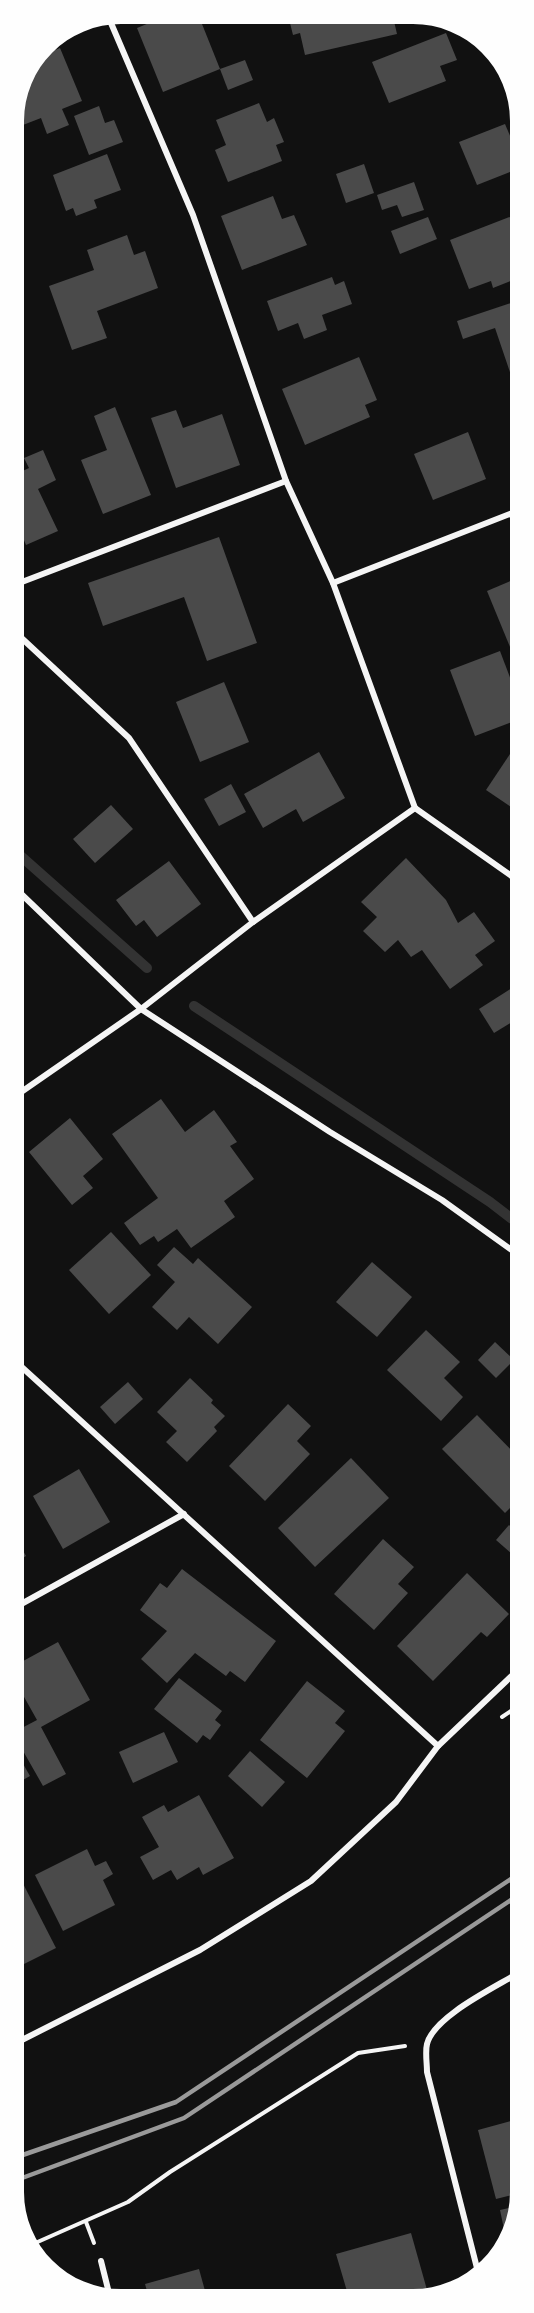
<svg xmlns="http://www.w3.org/2000/svg" width="534" height="2313" font-family="Montserrat,sans-serif">
	<style>
		.lines { fill: none; stroke-linecap: round; stroke-linejoin: round }
		.stream { stroke: #333; stroke-width: 10 }
		.building { fill: #4a4a4a }
		.path { stroke: #f5f5f5; stroke-width: 4 }
		.minor { stroke: #f5f5f5; stroke-width: 6 }
		.rail { stroke: #9a9a9a; stroke-width: 4.5 }
	</style>
	<rect width="100%" height="100%" fill="#111"/>
	<g class="lines">
		<g class="stream">
			<polyline points="14,850 147,968"/>
			<polyline points="194,1006 490,1202 520,1225"/>
		</g>
	</g>
	<g class="building">
		<polygon points="171,14 198,14 220,69 163,92 137,28"/>
		<polygon points="216,15 244,15 219,24"/>
		<polygon points="288,15 393,17 397,34 305,55 300,33 293,35"/>
		<polygon points="446,33 457,60 440,66 446,81 389,103 372,62"/>
		<polygon points="60,48 82,101 62,109 69,125 47,134 41,118 23,125 16,109 40,56"/>
		<polygon points="245,60 253,80 228,90 220,69"/>
		<polygon points="259,103 267,122 274,118 284,142 276,145 282,161 228,182 215,150 226,145 216,120"/>
		<polygon points="99,106 105,123 114,120 123,142 89,155 74,116"/>
		<polygon points="505,124 520,159 520,168 477,185 459,142"/>
		<polygon points="107,154 121,190 94,200 97,208 76,216 73,208 66,211 53,175"/>
		<polygon points="364,164 374,193 346,203 336,174"/>
		<polygon points="414,182 424,210 402,217 397,205 382,210 377,195"/>
		<polygon points="273,196 282,219 294,215 307,245 242,270 221,216"/>
		<polygon points="520,213 520,270 516,272 518,278 493,288 491,281 469,289 450,240"/>
		<polygon points="428,217 437,239 400,254 391,231"/>
		<polygon points="127,235 134,255 145,251 158,288 97,311 107,338 72,350 49,286 94,270 87,250"/>
		<polygon points="332,277 335,285 344,281 352,304 322,315 327,330 304,339 298,323 278,331 267,301"/>
		<polygon points="520,300 520,385 515,387 495,328 463,339 457,321"/>
		<polygon points="359,357 377,400 365,405 370,417 305,445 282,389"/>
		<polygon points="115,407 151,495 103,514 81,460 107,450 94,416"/>
		<polygon points="176,410 183,428 222,414 240,465 176,488 151,418"/>
		<polygon points="468,432 486,479 433,500 414,454"/>
		<polygon points="43,450 56,480 38,489 58,531 26,545 18,526 14,528 14,475 29,468 24,458"/>
		<polygon points="219,537 257,643 207,661 184,597 103,626 88,583"/>
		<polygon points="520,577 520,663 517,664 487,591"/>
		<polygon points="500,651 520,704 520,719 475,736 450,670"/>
		<polygon points="224,682 249,742 200,762 176,702"/>
		<polygon points="518,742 520,743 520,813 486,790"/>
		<polygon points="319,752 345,798 303,822 296,809 263,828 244,794"/>
		<polygon points="231,784 246,812 219,826 204,799"/>
		<polygon points="111,805 133,829 95,863 73,839"/>
		<polygon points="406,858 446,900 458,923 474,912 495,941 475,955 483,965 450,989 422,950 411,957 398,940 385,952 363,931 377,917 361,902"/>
		<polygon points="169,861 201,904 157,937 144,920 136,926 116,900"/>
		<polygon points="520,983 520,1017 494,1033 479,1009"/>
		<polygon points="161,1099 185,1132 214,1110 237,1142 230,1146 254,1179 224,1201 235,1217 191,1248 177,1229 158,1242 154,1236 140,1245 124,1223 158,1198 112,1134"/>
		<polygon points="70,1118 103,1159 83,1176 93,1188 72,1205 29,1152"/>
		<polygon points="111,1232 151,1275 109,1314 69,1270"/>
		<polygon points="174,1247 193,1264 198,1258 252,1307 218,1344 189,1317 177,1330 152,1307 175,1282 157,1265"/>
		<polygon points="372,1262 412,1297 377,1337 336,1302"/>
		<polygon points="426,1330 460,1362 444,1378 463,1397 441,1421 387,1370"/>
		<polygon points="495,1342 514,1360 496,1378 478,1360"/>
		<polygon points="190,1378 213,1400 211,1403 225,1416 214,1427 217,1431 187,1462 166,1442 177,1431 157,1412"/>
		<polygon points="128,1382 143,1399 115,1424 100,1407"/>
		<polygon points="288,1404 311,1426 297,1441 310,1454 265,1501 229,1466"/>
		<polygon points="477,1415 520,1459 520,1498 505,1513 442,1449"/>
		<polygon points="351,1458 389,1498 315,1567 278,1528"/>
		<polygon points="79,1469 110,1522 63,1549 33,1496"/>
		<polygon points="509,1525 520,1535 520,1561 496,1540"/>
		<polygon points="14,1535 26,1556 14,1563"/>
		<polygon points="383,1539 414,1567 398,1584 408,1593 374,1630 334,1594"/>
		<polygon points="182,1569 276,1641 245,1682 230,1671 226,1676 195,1653 167,1683 141,1659 167,1631 140,1610 160,1583 167,1588"/>
		<polygon points="467,1573 509,1614 487,1637 481,1632 433,1681 397,1646"/>
		<polygon points="58,1642 90,1700 41,1727 66,1774 43,1786 14,1735 14,1732 37,1720 14,1679 14,1666"/>
		<polygon points="179,1678 222,1711 215,1720 221,1725 210,1740 203,1735 197,1743 154,1709"/>
		<polygon points="307,1681 345,1711 335,1723 345,1731 307,1778 260,1740"/>
		<polygon points="164,1732 178,1762 133,1783 119,1752"/>
		<polygon points="14,1748 30,1776 14,1785"/>
		<polygon points="250,1751 285,1782 262,1807 228,1776"/>
		<polygon points="199,1795 234,1858 203,1875 199,1867 177,1880 171,1870 153,1880 140,1857 159,1847 142,1817 164,1805 168,1812"/>
		<polygon points="87,1849 95,1866 106,1861 113,1874 103,1880 115,1905 63,1931 35,1875"/>
		<polygon points="14,1866 56,1948 14,1969"/>
		<polygon points="518,2119 520,2128 520,2193 496,2199 478,2130"/>
		<polygon points="517,2206 505,2234 500,2210"/>
		<polygon points="411,2233 429,2297 392,2298 389,2290 358,2298 349,2298 336,2254"/>
		<polygon points="199,2269 207,2298 149,2298 145,2284"/>
	</g>
	<g class="lines">
		<g class="path">
			<polyline points="502,1717 520,1705"/>
			<polyline points="86,2222 94,2243"/>
			<polyline points="33,2244 128,2202 170,2172 358,2053 405,2046"/>
		</g>
		<g class="minor">
			<polyline points="108,16 193,215 286,481 333,583 415,808"/>
			<polyline points="333,583 520,510"/>
			<polyline points="14,585 286,481"/>
			<polyline points="14,631 129,738 253,922"/>
			<polyline points="415,808 520,882"/>
			<polyline points="14,887 141,1009 330,1132 442,1200 520,1256"/>
			<polyline points="14,1097 141,1009 253,922 415,808"/>
			<polyline points="14,1360 438,1746"/>
			<polyline points="14,1608 184,1514"/>
			<polyline points="14,2044 200,1950 311,1881 396,1802 438,1746 520,1668"/>
			<polyline points="101,2261 110,2297"/>
			<path d="M478 2272 427 2072C427 2063 425 2052 427 2044 434 2016 496 1987 520 1972"/>
		</g>
		<g class="rail">
			<polyline points="14,2158 176,2102 520,1873"/>
			<polyline points="14,2181 184,2118 520,1894"/>
		</g>
	</g>
	<path d="M0 0H534V2313H0ZM121 24H413A97 97 0 0 1 510 121V2192A97 97 0 0 1 413 2289H121A97 97 0 0 1 24 2192V121A97 97 0 0 1 121 24Z" fill="#fefefe" fill-rule="evenodd"/>
</svg>
